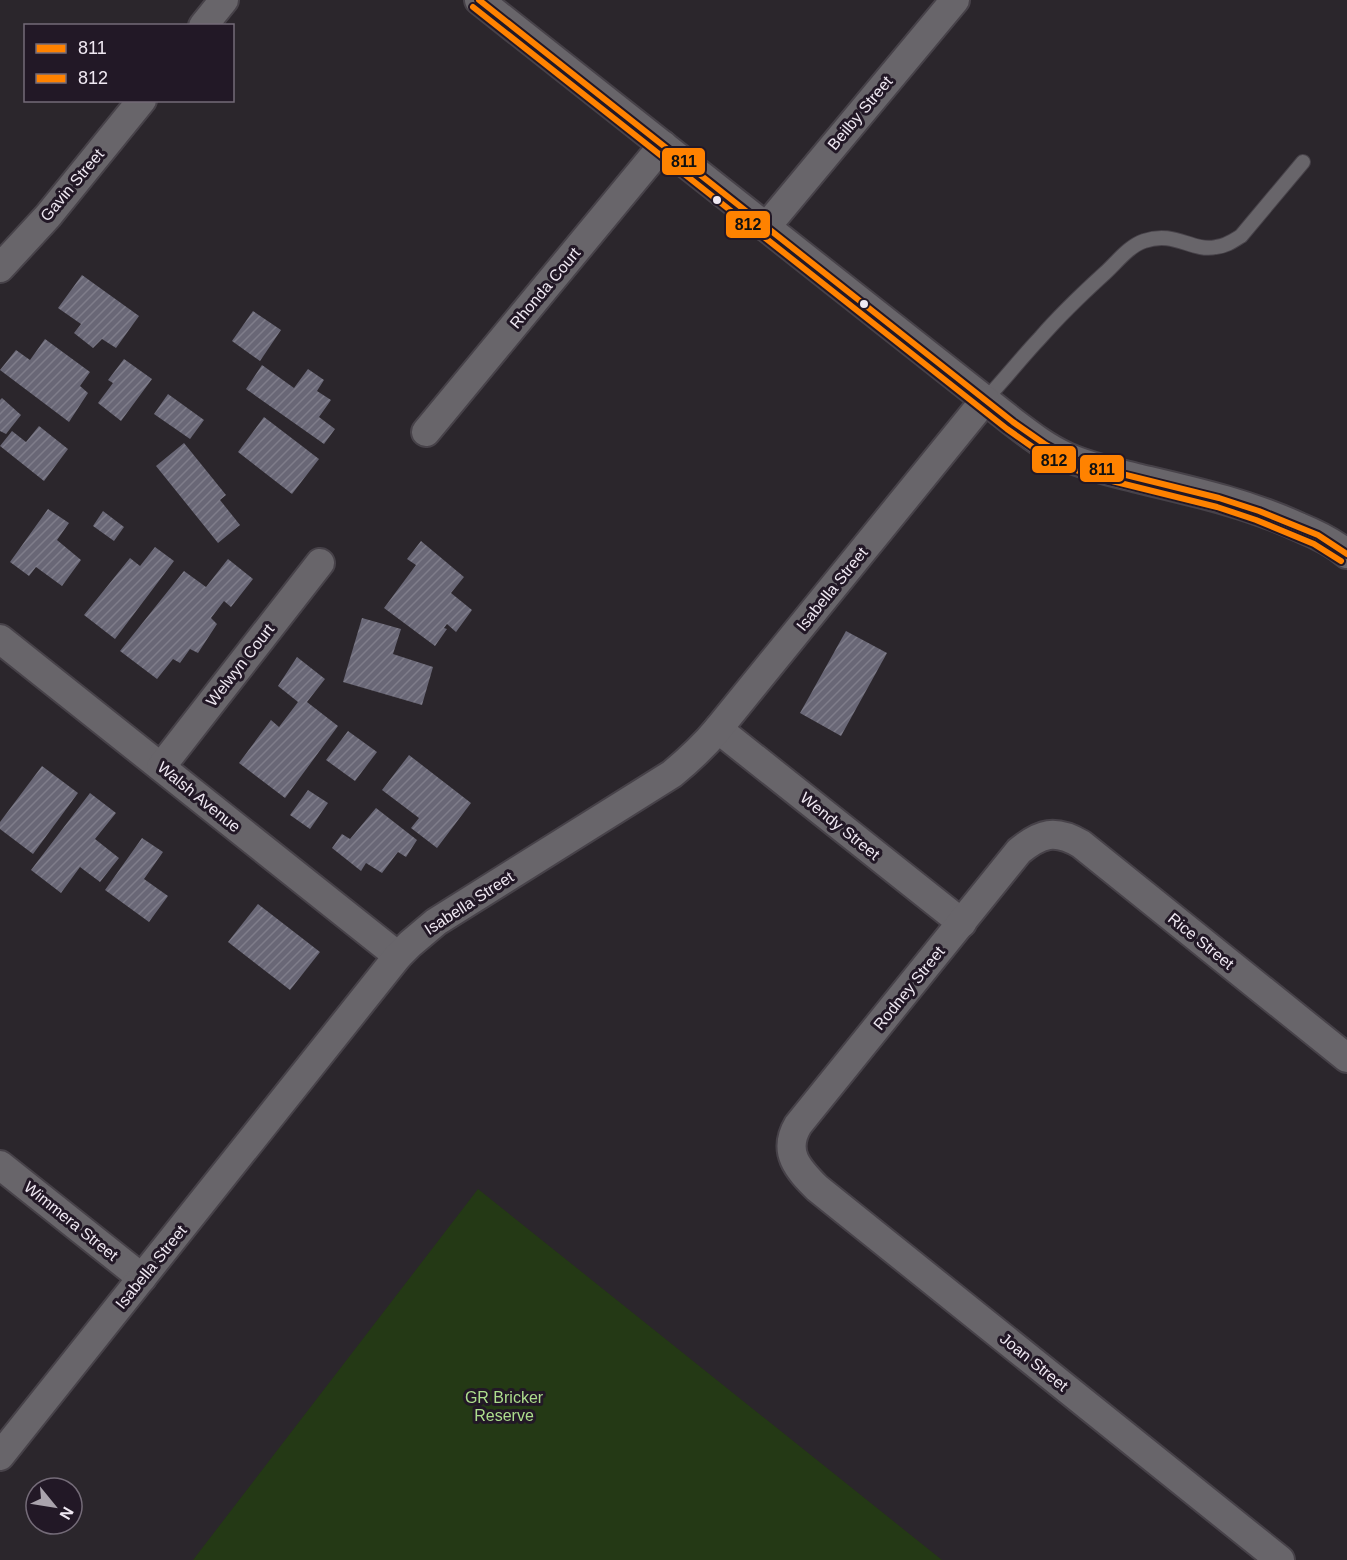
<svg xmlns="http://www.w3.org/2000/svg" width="1347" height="1560" font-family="Arial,sans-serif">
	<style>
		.green { fill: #243915 }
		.building { fill: url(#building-hatch) }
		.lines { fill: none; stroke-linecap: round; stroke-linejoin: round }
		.lane-casing { stroke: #474249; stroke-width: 16 }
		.street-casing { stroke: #474249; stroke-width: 32 }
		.lane { stroke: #68656a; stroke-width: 14 }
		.street { stroke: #68656a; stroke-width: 28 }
		.bus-1-casing { stroke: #221826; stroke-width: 10 }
		.bus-2-casing { stroke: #221826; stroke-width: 10 }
		.bus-1 { stroke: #ff8200; stroke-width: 6 }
		.bus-2 { stroke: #ff8200; stroke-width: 6 }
		.bus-dot { fill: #efe8f2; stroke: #221826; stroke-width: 2 }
		.labels { text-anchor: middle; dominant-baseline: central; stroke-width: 6; stroke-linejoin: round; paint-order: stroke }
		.street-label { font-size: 16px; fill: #efe8f2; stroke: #221826 }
		.park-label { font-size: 16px; fill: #adde8d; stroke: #221826 }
		.line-badge { stroke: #221826; stroke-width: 2 }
		.pale-badge-label { font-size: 16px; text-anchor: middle; font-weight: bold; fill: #111 }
	</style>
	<defs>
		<pattern id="building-hatch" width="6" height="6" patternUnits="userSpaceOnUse" patternTransform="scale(1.5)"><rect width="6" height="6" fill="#696776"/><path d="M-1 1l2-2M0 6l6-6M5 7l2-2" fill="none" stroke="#7f7d8a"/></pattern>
	</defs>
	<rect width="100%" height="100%" fill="#2b262c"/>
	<polygon class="green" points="478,1189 942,1560 193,1560"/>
	<g class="building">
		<polygon points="82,275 139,316 116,348 102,339 93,348 74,333 81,324 58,308"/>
		<polygon points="253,311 281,330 260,361 232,341"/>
		<polygon points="45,339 90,372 80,386 88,393 69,422 0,370 16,350 30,360"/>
		<polygon points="124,359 152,379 121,421 98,403 113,383 108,380"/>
		<polygon points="262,365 294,388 308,369 324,380 317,391 331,400 319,417 335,429 324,444 246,389"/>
		<polygon points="168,394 204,420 190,439 154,414"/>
		<polygon points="2,398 21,415 6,434 0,431 0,400"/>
		<polygon points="264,417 319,459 292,494 238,452"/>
		<polygon points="39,426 68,449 44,481 0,446 12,431 26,442"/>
		<polygon points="184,443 226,495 220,500 240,525 218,543 156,466"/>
		<polygon points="48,509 69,523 57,540 81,560 62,586 36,567 29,576 10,562"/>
		<polygon points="103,511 124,527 114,541 93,526"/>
		<polygon points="421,541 464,577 451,593 472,610 456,632 447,624 444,628 447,629 435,646 384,608 416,565 407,559"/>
		<polygon points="155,547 174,561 115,639 84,615 130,558 140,566"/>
		<polygon points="228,559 253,579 231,607 224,601 211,618 217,624 198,653 190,649 180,663 173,659 157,679 120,651 184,571 206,587"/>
		<polygon points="362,618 401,629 393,654 433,667 422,705 343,682"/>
		<polygon points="846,631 887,653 841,736 800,713"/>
		<polygon points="297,657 325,679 307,702 338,726 285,798 239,763 271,720 279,727 298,702 278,686"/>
		<polygon points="348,731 377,752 355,781 326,760"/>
		<polygon points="409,755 471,803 437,848 411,828 419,818 382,790"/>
		<polygon points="42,766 78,793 33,854 0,829 0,822"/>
		<polygon points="308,790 328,803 310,829 290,815"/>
		<polygon points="90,793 116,813 95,839 119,858 100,882 80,867 61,893 31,870"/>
		<polygon points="376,808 417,840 406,857 398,852 382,873 366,863 361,871 332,848 342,834 350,839"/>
		<polygon points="142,838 163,852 144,879 168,896 149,922 105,890"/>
		<polygon points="258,904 320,952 290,990 228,942"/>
	</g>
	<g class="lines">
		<g class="lane-casing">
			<path id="lane" d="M985 400C1004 380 1021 358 1040 338 1060 315 1083 293 1105 273 1117 262 1129 246 1144 241 1175 230 1191 252 1216 247 1226 246 1233 241 1241 236L1303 162"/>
		</g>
		<g class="street-casing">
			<g id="street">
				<path d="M479 0 1013 422C1030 435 1047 448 1067 457 1089 467 1113 472 1137 478 1192 491 1247 503 1299 527 1316 534 1333 542 1347 554"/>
				<polyline points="203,26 224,0"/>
				<polyline points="766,227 955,0"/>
				<polyline points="0,268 48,216 142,100"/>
				<polyline points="426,432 663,145"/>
				<polyline points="0,639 398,956"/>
				<polyline points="718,729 962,923"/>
				<polyline points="161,767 320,563"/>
				<polyline points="0,1165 142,1278"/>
				<path d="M0 1456 398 956 410 944 436 922 672 774C689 760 704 746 718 729L985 400"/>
				<path d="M1280 1560 817 1188C798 1169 782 1152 798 1125L1019 851C1041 833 1055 829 1081 844L1347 1058"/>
			</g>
		</g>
		<use href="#lane" class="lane"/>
		<use href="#street" class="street"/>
		<g class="bus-1-casing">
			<polyline id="bus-1" points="479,0 1013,422 1046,445 1075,461 1110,471 1219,498 1259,511 1318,535 1347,554"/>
		</g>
		<g class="bus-2-casing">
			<polyline id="bus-2" points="473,7 1007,429 1041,453 1072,469 1108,480 1217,507 1256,520 1314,544 1341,561"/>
		</g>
		<use href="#bus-1" class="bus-1"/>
		<use href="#bus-2" class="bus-2"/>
	</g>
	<g class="bus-dot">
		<circle cx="717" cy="200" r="5"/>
		<circle cx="864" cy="304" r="5"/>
	</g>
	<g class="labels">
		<g class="street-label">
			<text transform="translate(860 113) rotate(-50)">Beilby Street</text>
			<text transform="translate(72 185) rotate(-50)">Gavin Street</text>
			<text transform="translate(545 288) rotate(-50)">Rhonda Court</text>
			<text transform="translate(832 589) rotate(-51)">Isabella Street</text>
			<text transform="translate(240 665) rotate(-52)">Welwyn Court</text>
			<text transform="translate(199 797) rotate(39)">Walsh Avenue</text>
			<text transform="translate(840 826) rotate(39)">Wendy Street</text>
			<text transform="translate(469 903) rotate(-33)">Isabella Street</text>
			<text transform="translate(1201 941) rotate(39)">Rice Street</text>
			<text transform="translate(909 988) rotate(-51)">Rodney Street</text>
			<text transform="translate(71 1221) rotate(39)">Wimmera Street</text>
			<text transform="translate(151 1267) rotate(-51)">Isabella Street</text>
			<text transform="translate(1034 1362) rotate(39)">Joan Street</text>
		</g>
		<g class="park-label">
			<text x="504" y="1397">GR Bricker<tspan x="504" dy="18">Reserve</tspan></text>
		</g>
	</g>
	<g class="line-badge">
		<rect x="661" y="147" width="45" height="29" rx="6" fill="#ff8200"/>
		<rect x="725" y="210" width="46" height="29" rx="6" fill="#ff8200"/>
		<rect x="1031" y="445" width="46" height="29" rx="6" fill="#ff8200"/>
		<rect x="1079" y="454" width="46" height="29" rx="6" fill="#ff8200"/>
	</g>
	<g class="pale-badge-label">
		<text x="684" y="167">811</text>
		<text x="748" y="230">812</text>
		<text x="1054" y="466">812</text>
		<text x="1102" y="475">811</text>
	</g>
	<rect x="24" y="24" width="210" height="78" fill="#221826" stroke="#746b78" stroke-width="1.5"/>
	<rect x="36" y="44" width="30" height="9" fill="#ff8200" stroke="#746b78" stroke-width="1.5"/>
	<text x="78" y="54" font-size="18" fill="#efe8f2">811</text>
	<rect x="36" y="74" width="30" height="9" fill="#ff8200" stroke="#746b78" stroke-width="1.5"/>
	<text x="78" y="84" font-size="18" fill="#efe8f2">812</text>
	<g transform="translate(54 1506) rotate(120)"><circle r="28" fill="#221826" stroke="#746b78" stroke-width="1.5"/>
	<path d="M0-4.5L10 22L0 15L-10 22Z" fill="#aaa4ad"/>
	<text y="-9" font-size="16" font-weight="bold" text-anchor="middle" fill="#efe8f2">N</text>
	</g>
</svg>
